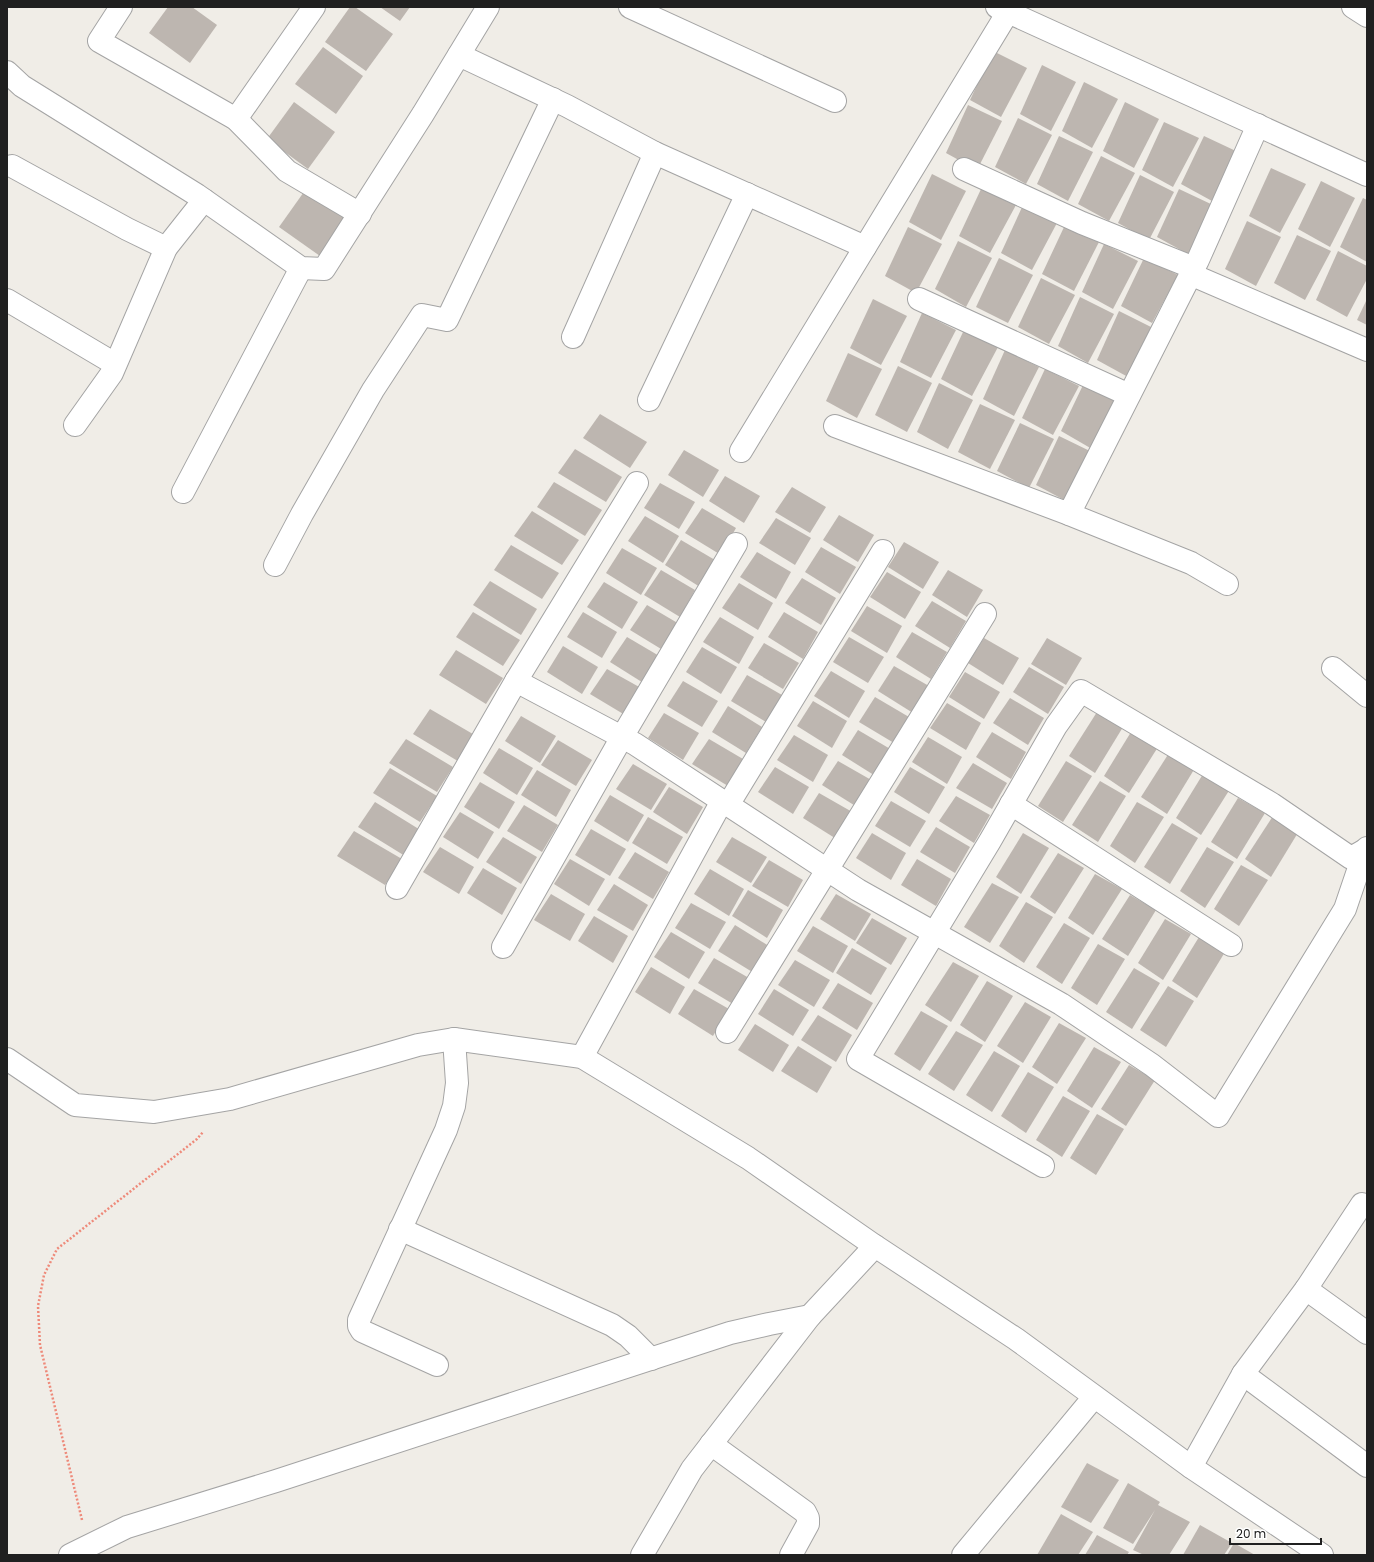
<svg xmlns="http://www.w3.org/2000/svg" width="1374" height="1562" font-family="Poppins,sans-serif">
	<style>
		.building { fill: #bdb6b0 }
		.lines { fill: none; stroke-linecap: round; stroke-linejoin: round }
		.street-casing { stroke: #a4a4a4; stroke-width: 24 }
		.path { stroke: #ee8a7a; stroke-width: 2.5; stroke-dasharray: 2 2; stroke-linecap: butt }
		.street { stroke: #fff; stroke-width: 22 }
	</style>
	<rect width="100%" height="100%" fill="#f0ede7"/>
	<g class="building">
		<polygon points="168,7 192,7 217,25 190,63 149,33"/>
		<polygon points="350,7 355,7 393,34 366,71 325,42"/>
		<polygon points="380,7 410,7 400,21"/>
		<polygon points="323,47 363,76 336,114 295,84"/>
		<polygon points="993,51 1027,68 1001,117 970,100"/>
		<polygon points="1042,65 1076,82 1051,131 1020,114"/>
		<polygon points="1084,82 1118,99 1092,148 1062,131"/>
		<polygon points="294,102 335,132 308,169 267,139"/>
		<polygon points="1125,102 1159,119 1134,168 1103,151"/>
		<polygon points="968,105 1002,121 977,170 946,153"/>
		<polygon points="1018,118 1052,135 1026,184 995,167"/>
		<polygon points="1164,122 1199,138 1173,187 1142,170"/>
		<polygon points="1059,136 1093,152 1068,201 1037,184"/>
		<polygon points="1204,136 1238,152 1212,201 1181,184"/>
		<polygon points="1101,156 1135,173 1109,221 1078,204"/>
		<polygon points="1271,168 1306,184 1280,233 1249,216"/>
		<polygon points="932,174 966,191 941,240 909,222"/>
		<polygon points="1140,175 1174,192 1149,240 1118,223"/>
		<polygon points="1321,181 1355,198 1330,247 1298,229"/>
		<polygon points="982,187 1016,205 990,253 959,236"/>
		<polygon points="306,189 347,219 320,256 279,227"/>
		<polygon points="1179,189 1213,205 1188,254 1157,237"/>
		<polygon points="1363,198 1367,200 1367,262 1340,247"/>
		<polygon points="1023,205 1058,221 1032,270 1001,253"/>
		<polygon points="1247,221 1281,237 1256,286 1225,269"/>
		<polygon points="1065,225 1099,242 1074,291 1042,274"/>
		<polygon points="908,227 942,244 916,293 885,276"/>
		<polygon points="1297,235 1331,251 1305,300 1274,283"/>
		<polygon points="958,241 992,258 966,307 935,289"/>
		<polygon points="1104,244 1138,261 1113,309 1082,292"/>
		<polygon points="1338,251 1367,266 1367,279 1347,317 1316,300"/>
		<polygon points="999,258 1033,275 1008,323 976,307"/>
		<polygon points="1144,258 1178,275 1152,323 1121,306"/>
		<polygon points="1041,278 1075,295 1049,344 1018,327"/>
		<polygon points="1080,297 1114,314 1088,363 1058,346"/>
		<polygon points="873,299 907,316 881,365 850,348"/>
		<polygon points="1367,299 1367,325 1357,320"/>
		<polygon points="1119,311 1153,328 1128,377 1097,360"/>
		<polygon points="922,313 956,330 931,378 900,362"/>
		<polygon points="964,330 998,347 972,396 941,379"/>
		<polygon points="1005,350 1039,367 1014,416 983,399"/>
		<polygon points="848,353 882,369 857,418 826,401"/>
		<polygon points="898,366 932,383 907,432 875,415"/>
		<polygon points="1045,369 1079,386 1053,435 1022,418"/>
		<polygon points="939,383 973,400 948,449 917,432"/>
		<polygon points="1084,383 1118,400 1092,449 1061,431"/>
		<polygon points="980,404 1015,420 990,469 958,452"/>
		<polygon points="600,414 647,442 630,468 583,438"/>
		<polygon points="1020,423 1054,439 1029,488 997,471"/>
		<polygon points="1059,436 1094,453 1068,502 1036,485"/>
		<polygon points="575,449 622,477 606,502 558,473"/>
		<polygon points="684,450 719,470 703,497 668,475"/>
		<polygon points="725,476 760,496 744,523 709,501"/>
		<polygon points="554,482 602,510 585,536 537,507"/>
		<polygon points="660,483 695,502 679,529 644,508"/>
		<polygon points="792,487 826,507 810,533 775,512"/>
		<polygon points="702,508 736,528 721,555 685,533"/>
		<polygon points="532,511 579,540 562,565 514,536"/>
		<polygon points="839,515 874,535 858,562 823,540"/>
		<polygon points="645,516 679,536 663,563 628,541"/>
		<polygon points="776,518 811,538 795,565 759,543"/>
		<polygon points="681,540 715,560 700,587 665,565"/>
		<polygon points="904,542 939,562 923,589 888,567"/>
		<polygon points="511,545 559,573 542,599 494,570"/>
		<polygon points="821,547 856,567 840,594 805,572"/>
		<polygon points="622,548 657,568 641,595 606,573"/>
		<polygon points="757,552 791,572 776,599 740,577"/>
		<polygon points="661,570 695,590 680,617 644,595"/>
		<polygon points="948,570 983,590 967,617 932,595"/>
		<polygon points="887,572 921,592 905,619 870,597"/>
		<polygon points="802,578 836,598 821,625 785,603"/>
		<polygon points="490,581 537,609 521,635 473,605"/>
		<polygon points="604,582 638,602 622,629 587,607"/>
		<polygon points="739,583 773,603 758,630 722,608"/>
		<polygon points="932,601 966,621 950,648 915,626"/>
		<polygon points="647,605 681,625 666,652 630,630"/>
		<polygon points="867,606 902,626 887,653 851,631"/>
		<polygon points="473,612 520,640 503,666 456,637"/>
		<polygon points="583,612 617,632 602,658 567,637"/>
		<polygon points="784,612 818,632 803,659 768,637"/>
		<polygon points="720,617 754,637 739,664 703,642"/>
		<polygon points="912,632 947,652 931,679 896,657"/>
		<polygon points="627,637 661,657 645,684 610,662"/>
		<polygon points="849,637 884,657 868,683 833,662"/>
		<polygon points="984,638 1019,658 1003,685 968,663"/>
		<polygon points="1047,638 1082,658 1066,685 1031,664"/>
		<polygon points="764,643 799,663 783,689 748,668"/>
		<polygon points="563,646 598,667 582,694 547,672"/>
		<polygon points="702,647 737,667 721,694 686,672"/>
		<polygon points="456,650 503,678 486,704 439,675"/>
		<polygon points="894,666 929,686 913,713 878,691"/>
		<polygon points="1029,667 1064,687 1048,714 1013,692"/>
		<polygon points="607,669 641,688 625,715 590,694"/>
		<polygon points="831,671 865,691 849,718 814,696"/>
		<polygon points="965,672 1000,692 984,719 949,697"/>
		<polygon points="747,675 782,695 766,722 731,701"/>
		<polygon points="683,681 718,701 702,727 667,706"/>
		<polygon points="875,697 909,717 894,743 859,722"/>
		<polygon points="1010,698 1044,718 1028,745 993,723"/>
		<polygon points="813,701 847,721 832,748 797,726"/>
		<polygon points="947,703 981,723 966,750 930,728"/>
		<polygon points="728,706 762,727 746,753 712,732"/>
		<polygon points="430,709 478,737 461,763 413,734"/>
		<polygon points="1097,712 1123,727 1095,773 1069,756"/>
		<polygon points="664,713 699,733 683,760 648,738"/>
		<polygon points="521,716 556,736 540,763 505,741"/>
		<polygon points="858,730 892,750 877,777 842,755"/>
		<polygon points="992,732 1026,752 1011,779 976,757"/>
		<polygon points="1131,732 1158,747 1129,793 1104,776"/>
		<polygon points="794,735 828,755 813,782 777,760"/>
		<polygon points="928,737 962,757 947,784 912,762"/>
		<polygon points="406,739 453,767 437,792 389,763"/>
		<polygon points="709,739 743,759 728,786 692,764"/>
		<polygon points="558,740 592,760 576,786 541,765"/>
		<polygon points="499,748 533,768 517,795 483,773"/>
		<polygon points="1169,753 1195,768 1167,814 1141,797"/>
		<polygon points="838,761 873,781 857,807 822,785"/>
		<polygon points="1066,761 1092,776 1063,822 1038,806"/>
		<polygon points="973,763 1007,783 992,809 956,788"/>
		<polygon points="633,764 667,784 651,810 616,789"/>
		<polygon points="775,767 809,787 793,814 758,792"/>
		<polygon points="910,767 945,787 929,814 894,792"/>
		<polygon points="390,768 437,796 420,822 373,793"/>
		<polygon points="537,770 571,790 556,817 521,795"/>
		<polygon points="1203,774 1230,789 1201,835 1176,818"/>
		<polygon points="1100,781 1126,796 1098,842 1072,825"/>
		<polygon points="480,782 515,802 499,829 464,807"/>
		<polygon points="669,787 703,807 687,834 653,812"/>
		<polygon points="819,793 854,813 838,840 803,818"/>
		<polygon points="610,795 644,815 628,842 594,821"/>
		<polygon points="956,796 990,815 974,843 939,821"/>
		<polygon points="1238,798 1265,813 1237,859 1211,842"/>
		<polygon points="891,801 926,821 910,847 875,826"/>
		<polygon points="375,802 422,831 405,856 358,827"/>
		<polygon points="1137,802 1164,817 1135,863 1110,846"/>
		<polygon points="524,805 558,825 542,852 507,831"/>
		<polygon points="460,812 494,832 478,859 443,837"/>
		<polygon points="1273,816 1299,831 1271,877 1245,859"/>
		<polygon points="648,817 683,837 667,864 632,843"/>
		<polygon points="1172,823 1198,838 1170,884 1144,867"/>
		<polygon points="936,827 970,847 955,873 920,852"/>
		<polygon points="591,829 626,849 610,876 575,855"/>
		<polygon points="354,831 402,859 385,885 337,856"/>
		<polygon points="872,833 906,853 891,880 856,858"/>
		<polygon points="1023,833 1049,848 1021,894 996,877"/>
		<polygon points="503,837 537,857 521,884 486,862"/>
		<polygon points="732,837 767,857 751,883 716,862"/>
		<polygon points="440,847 474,867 459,894 423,872"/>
		<polygon points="1207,847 1234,862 1205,908 1180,891"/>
		<polygon points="635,852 669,872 653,899 618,878"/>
		<polygon points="1058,853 1084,868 1055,914 1030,897"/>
		<polygon points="570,859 605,879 589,906 554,884"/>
		<polygon points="917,859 951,879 936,906 901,885"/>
		<polygon points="769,860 803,880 788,907 752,886"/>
		<polygon points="1241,865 1268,880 1239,926 1214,909"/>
		<polygon points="483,868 517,888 502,915 467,893"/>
		<polygon points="710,869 744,889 729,916 694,894"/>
		<polygon points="1095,874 1122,889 1093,935 1068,918"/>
		<polygon points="992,883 1019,897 990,943 964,927"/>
		<polygon points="614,884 648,905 633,931 597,910"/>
		<polygon points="748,890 783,910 767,938 732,916"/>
		<polygon points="551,894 585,914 570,941 534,920"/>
		<polygon points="836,894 871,914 855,941 820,919"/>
		<polygon points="1130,895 1156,910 1128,956 1102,939"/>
		<polygon points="1026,902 1053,917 1024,963 999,946"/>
		<polygon points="691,903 726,922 710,949 675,928"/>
		<polygon points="594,916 628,936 613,963 578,941"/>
		<polygon points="872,918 907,938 891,965 856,943"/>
		<polygon points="1165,919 1191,934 1163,980 1138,963"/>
		<polygon points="1064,923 1090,938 1062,984 1036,967"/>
		<polygon points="735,925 769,946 754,973 718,951"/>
		<polygon points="813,926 848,946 833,973 797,951"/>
		<polygon points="671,932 705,952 689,979 654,957"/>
		<polygon points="1199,937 1225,952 1197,998 1172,981"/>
		<polygon points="1098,944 1125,959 1097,1005 1071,988"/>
		<polygon points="852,948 887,968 871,995 836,973"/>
		<polygon points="714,958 749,978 733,1004 698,983"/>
		<polygon points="795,960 830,980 814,1007 778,985"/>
		<polygon points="953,962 979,976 951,1022 925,1005"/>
		<polygon points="651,967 685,987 670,1014 635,992"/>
		<polygon points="1134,968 1160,983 1132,1029 1106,1012"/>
		<polygon points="987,981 1013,996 985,1042 960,1025"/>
		<polygon points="838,983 873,1003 857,1030 822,1008"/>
		<polygon points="1168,986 1194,1001 1166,1047 1140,1030"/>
		<polygon points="694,989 729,1009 713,1036 678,1014"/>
		<polygon points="774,989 809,1010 793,1036 758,1014"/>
		<polygon points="1025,1002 1051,1017 1023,1063 997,1046"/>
		<polygon points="921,1011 948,1026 920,1071 894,1054"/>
		<polygon points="818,1015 852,1035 836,1062 801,1040"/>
		<polygon points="1059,1023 1086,1038 1057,1084 1032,1067"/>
		<polygon points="755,1024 789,1045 773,1072 738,1050"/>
		<polygon points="956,1031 983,1045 954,1091 928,1074"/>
		<polygon points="798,1046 832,1067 817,1093 781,1071"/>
		<polygon points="1094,1047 1121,1062 1092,1108 1067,1091"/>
		<polygon points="994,1051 1020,1066 992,1112 966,1095"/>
		<polygon points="1129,1065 1155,1080 1126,1126 1101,1109"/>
		<polygon points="1028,1072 1054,1087 1026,1133 1001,1116"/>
		<polygon points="1063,1096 1090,1111 1062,1157 1036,1140"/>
		<polygon points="1097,1114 1124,1129 1096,1175 1070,1158"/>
		<polygon points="1087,1463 1119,1480 1091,1523 1061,1507"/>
		<polygon points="1128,1483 1160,1502 1158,1505 1190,1522 1169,1555 1144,1555 1133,1550 1155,1510 1133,1544 1103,1528"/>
		<polygon points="1061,1514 1093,1532 1078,1555 1037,1555"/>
		<polygon points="1200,1525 1232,1543 1224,1555 1183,1555"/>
		<polygon points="1097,1535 1129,1552 1127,1555 1085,1555"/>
		<polygon points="1234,1543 1255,1555 1227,1555"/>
	</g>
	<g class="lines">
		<g class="street-casing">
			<g id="street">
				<polyline points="121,7 99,41 236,119 287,171 360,214"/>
				<polyline points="630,7 835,101"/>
				<polyline points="997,7 1367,175"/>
				<polyline points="1353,7 1367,16"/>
				<polyline points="459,55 567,106 655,153 865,247"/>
				<polyline points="7,72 22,86 197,195 301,268 324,269 423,114 488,7"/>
				<polyline points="236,119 314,7"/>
				<polyline points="12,166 127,229 166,248"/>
				<polyline points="964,169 1082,223 1194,268"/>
				<polyline points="1190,274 1367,350"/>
				<polyline points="919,299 1129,395"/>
				<polyline points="7,300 115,364"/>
				<polyline points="573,337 655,153"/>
				<polyline points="649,400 747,194"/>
				<polyline points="75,425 112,373 166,248 204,200"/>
				<polyline points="835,426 1069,514 1198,260 1258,125"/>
				<polyline points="741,451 1008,12 1014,7"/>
				<polyline points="183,492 301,268"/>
				<polyline points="1069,514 1191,563 1227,584"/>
				<polyline points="275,565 302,514 373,390 422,315 447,320 553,99"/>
				<polyline points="1333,668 1367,696"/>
				<polyline points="516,681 635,744 858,890 1061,1004 1152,1065 1218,1116 1345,909 1365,850"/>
				<polyline points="1011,804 1231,945"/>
				<polyline points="728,805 883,551"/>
				<polyline points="397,888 516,681 637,483"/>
				<polyline points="503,947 622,737 736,544"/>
				<polyline points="727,1032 985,614"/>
				<polyline points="582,1057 722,801"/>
				<polyline points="7,1059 75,1105 154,1112 230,1099 418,1045 454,1039 582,1057 748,1158 875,1246 1016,1339 1191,1467 1322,1555"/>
				<polyline points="1043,1166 858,1059 990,841 1056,726 1081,691 1272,804 1351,858 1365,850 1367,848"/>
				<polyline points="1367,1207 1362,1204 1306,1289 1367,1333"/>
				<polyline points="400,1229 612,1325 628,1336 651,1359"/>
				<polyline points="1306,1289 1243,1374 1367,1466"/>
				<polyline points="437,1365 362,1331 359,1326 359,1320 446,1130 454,1106 457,1083 454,1039"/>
				<polyline points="711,1444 805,1512 808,1518 808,1524 791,1555"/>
				<polyline points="1191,1467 1243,1374"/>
				<polyline points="70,1555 127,1527 276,1481 730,1333 769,1324 810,1316"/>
				<polyline points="642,1555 692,1469 810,1316 875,1246"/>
				<polyline points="963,1555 1094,1397"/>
			</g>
		</g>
		<polyline class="path" points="82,1520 40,1345 38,1306 44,1275 57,1249 197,1139 203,1132"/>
		<use href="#street" class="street"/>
	</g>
	<rect width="1374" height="1562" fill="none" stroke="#202020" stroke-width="16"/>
	<path d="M1230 1538v6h91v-6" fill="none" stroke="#202020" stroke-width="2"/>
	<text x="1236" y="1538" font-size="12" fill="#202020" stroke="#ffffff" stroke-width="3" paint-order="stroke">20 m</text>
</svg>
